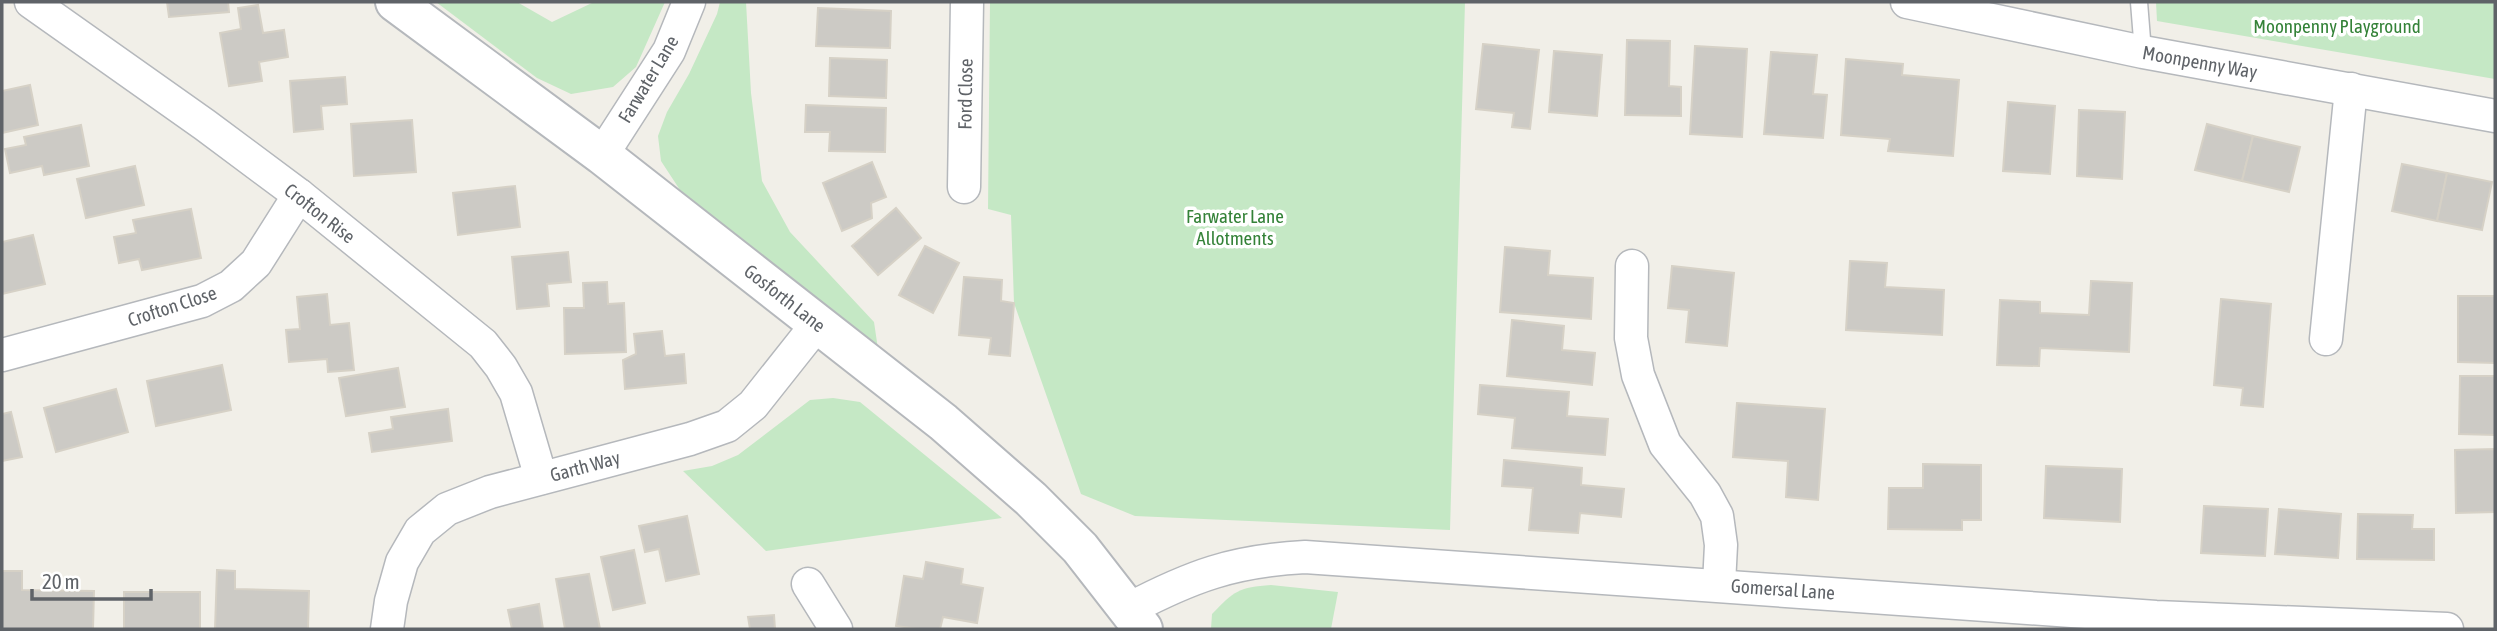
<svg xmlns="http://www.w3.org/2000/svg" width="2497" height="631" font-family="'Asap Condensed',sans-serif">
	<style>
		.green { fill: #c5e8c5 }
		.building { fill: #cccac5; stroke: #d6d1c6; stroke-width: 2 }
		.lines { fill: none; stroke-linecap: round; stroke-linejoin: round }
		.service-casing { stroke: #b5b8bc; stroke-width: 19 }
		.minor-casing { stroke: #b5b8bc; stroke-width: 35 }
		.tertiary-casing { stroke: #b5b8bc; stroke-width: 42 }
		.service { stroke: #fff; stroke-width: 16 }
		.minor { stroke: #fff; stroke-width: 32 }
		.tertiary { stroke: #fff; stroke-width: 38 }
		.labels { text-anchor: middle; dominant-baseline: central; stroke-width: 7; stroke-linejoin: round; paint-order: stroke }
		.park-label { font-size: 19px; fill: #348238; stroke: #fff }
		.street-label { font-size: 19px; fill: #5f6368; stroke: #fff }
	</style>
	<rect width="100%" height="100%" fill="#f1efe8"/>
	<g class="green">
		<polygon points="436,2 517,2 552,22 594,2 665,2 636,67 613,87 571,94 537,78"/>
		<polygon points="720,2 746,2 751,93 762,181 790,232 874,322 878,349 680,190 661,161 658,136 667,112 689,74 717,14"/>
		<polygon points="990,2 1465,2 1450,530 1135,516 1081,494 1014,303 1011,215 988,209"/>
		<polygon points="2156,2 2495,2 2495,79 2157,21"/>
		<polygon points="833,398 860,402 1002,518 766,551 683,471 712,466 738,455 810,400"/>
		<path d="M1271 585 1338 592 1331 629H1211L1212 614C1234 591 1239 587 1271 585Z"/>
	</g>
	<g class="building">
		<polygon points="167,2 228,2 229,12 169,17"/>
		<polygon points="258,5 263,33 284,30 288,57 259,62 262,81 229,86 220,33 241,29 238,8"/>
		<polygon points="818,8 891,11 890,48 816,46"/>
		<polygon points="1627,40 1670,41 1669,86 1681,87 1681,116 1625,115"/>
		<polygon points="1483,44 1539,50 1530,129 1512,127 1514,113 1476,109"/>
		<polygon points="1695,46 1747,49 1742,137 1690,134"/>
		<polygon points="1554,51 1602,55 1597,116 1549,112"/>
		<polygon points="1771,52 1817,55 1813,94 1827,95 1823,138 1764,134"/>
		<polygon points="830,58 887,60 886,98 829,96"/>
		<polygon points="1846,59 1903,64 1902,75 1959,80 1953,156 1888,151 1890,139 1841,135"/>
		<polygon points="345,77 347,104 321,106 323,129 294,132 290,81"/>
		<polygon points="30,85 38,125 2,133 2,91"/>
		<polygon points="2008,102 2055,106 2050,174 2003,171"/>
		<polygon points="806,105 886,108 885,152 829,151 830,132 805,132"/>
		<polygon points="2079,110 2125,112 2122,179 2077,176"/>
		<polygon points="412,120 416,172 354,176 351,124"/>
		<polygon points="2207,124 2253,136 2242,181 2195,170"/>
		<polygon points="81,125 89,166 44,175 42,166 10,173 5,149 26,145 24,137"/>
		<polygon points="2253,136 2300,147 2289,192 2242,181"/>
		<polygon points="872,162 886,197 871,203 872,218 842,231 823,183"/>
		<polygon points="2402,164 2447,173 2437,221 2392,211"/>
		<polygon points="135,166 144,205 86,218 77,179"/>
		<polygon points="2447,173 2492,182 2482,230 2437,221"/>
		<polygon points="515,186 520,227 458,235 453,193"/>
		<polygon points="896,208 921,238 878,275 852,246"/>
		<polygon points="191,209 201,258 142,270 139,259 119,263 114,237 136,233 133,220"/>
		<polygon points="33,235 45,284 2,294 2,242"/>
		<polygon points="925,246 959,263 933,313 899,295"/>
		<polygon points="1505,247 1550,251 1548,275 1593,278 1591,319 1500,312"/>
		<polygon points="568,252 571,282 547,284 549,306 517,309 512,257"/>
		<polygon points="1850,261 1887,263 1885,287 1944,290 1942,335 1846,330"/>
		<polygon points="1672,266 1734,273 1727,346 1686,342 1689,310 1668,308"/>
		<polygon points="964,277 1002,280 1001,301 1014,303 1010,356 989,354 991,338 959,335"/>
		<polygon points="2091,281 2132,283 2129,352 2040,348 2039,366 1997,365 2000,300 2040,302 2040,313 2089,315"/>
		<polygon points="607,282 608,304 624,303 626,352 565,354 564,308 584,308 583,283"/>
		<polygon points="327,294 330,325 349,323 354,370 328,372 327,359 289,362 286,330 300,329 297,297"/>
		<polygon points="2458,296 2495,296 2495,363 2458,362"/>
		<polygon points="2221,299 2271,304 2263,407 2241,405 2243,388 2214,385"/>
		<polygon points="1512,320 1564,326 1562,350 1595,353 1592,385 1507,376"/>
		<polygon points="662,331 665,356 684,354 686,383 625,389 623,360 636,354 634,334"/>
		<polygon points="222,365 231,410 156,426 147,381"/>
		<polygon points="398,368 405,407 346,416 339,378"/>
		<polygon points="2460,376 2495,376 2495,435 2459,434"/>
		<polygon points="1480,385 1569,392 1567,416 1608,419 1605,455 1512,448 1515,418 1478,414"/>
		<polygon points="116,389 128,432 56,452 44,408"/>
		<polygon points="1737,403 1825,409 1818,500 1786,497 1788,461 1733,457"/>
		<polygon points="448,409 452,441 372,452 369,433 393,429 391,417"/>
		<polygon points="11,412 22,457 2,461 2,414"/>
		<polygon points="2495,449 2495,512 2456,513 2455,450"/>
		<polygon points="1504,460 1582,468 1581,485 1624,489 1621,517 1580,513 1578,533 1529,530 1533,488 1502,486"/>
		<polygon points="1923,464 1981,465 1981,520 1962,520 1962,530 1888,529 1889,488 1923,488"/>
		<polygon points="2046,466 2122,469 2120,522 2044,518"/>
		<polygon points="2204,506 2268,509 2265,556 2201,553"/>
		<polygon points="2279,509 2341,514 2338,558 2275,554"/>
		<polygon points="2358,514 2413,515 2412,529 2434,529 2434,560 2357,559"/>
		<polygon points="687,516 699,574 666,581 659,549 645,552 639,526"/>
		<polygon points="634,550 645,603 613,610 601,557"/>
		<polygon points="926,562 963,569 961,584 983,588 977,623 943,617 940,629 919,629 896,626 904,576 923,579"/>
		<polygon points="217,570 235,571 235,589 309,591 308,629 215,629"/>
		<polygon points="2,571 22,571 22,590 94,591 93,629 2,629"/>
		<polygon points="589,574 600,629 565,629 556,579"/>
		<rect x="124" y="592" width="76" height="37"/>
		<polygon points="539,604 543,629 512,629 508,610"/>
		<polygon points="774,615 775,629 750,629 748,617"/>
	</g>
	<g class="lines">
		<g class="service-casing">
			<polyline id="service" points="2139,2 2143,52"/>
		</g>
		<g class="minor-casing">
			<g id="minor">
				<polyline points="31,2 205,125 299,195 483,344 501,367 516,393 541,478"/>
				<polyline points="1907,2 2143,52 2495,116"/>
				<polyline points="602,155 669,51 689,2"/>
				<polyline points="964,187 967,2"/>
				<polyline points="1632,266 1631,338 1638,375 1665,444 1705,494 1717,516 1721,545 1719,584"/>
				<polyline points="2326,339 2351,89"/>
				<polyline points="2,355 202,301 231,286 256,263 299,195"/>
				<polyline points="808,584 836,629"/>
				<path d="M1129 609C1192 576 1233 561 1305 557L2156 617 2447 629"/>
				<polyline points="387,629 391,601 402,562 420,531 447,509 490,492 690,439 727,426 753,405 818,323"/>
			</g>
		</g>
		<g class="tertiary-casing">
			<polyline id="tertiary" points="395,2 602,155 943,422 1031,499 1080,548 1143,629"/>
		</g>
		<use href="#service" class="service"/>
		<use href="#minor" class="minor"/>
		<use href="#tertiary" class="tertiary"/>
	</g>
	<g class="labels">
		<g class="park-label">
			<text x="2337" y="26">Moonpenny Playground</text>
			<text x="1235" y="216">Farwater Lane<tspan x="1235" dy="22">Allotments</tspan></text>
		</g>
		<g class="street-label">
			<text transform="translate(2200 62) rotate(10)">Moonpenny Way</text>
			<text transform="translate(648 79) rotate(-59)">Farwater Lane</text>
			<text transform="translate(965 94) rotate(-89)">Ford Close</text>
			<text transform="translate(320 213) rotate(38)">Crofton Rise</text>
			<text transform="translate(785 298) rotate(38)">Gosforth Lane</text>
			<text transform="translate(172 306) rotate(-18)">Crofton Close</text>
			<text transform="translate(585 466) rotate(-15)">Garth Way</text>
			<text transform="translate(1783 589) rotate(4)">Gomersal Lane</text>
		</g>
	</g>
	<rect width="2497" height="631" fill="none" stroke="#5f6368" stroke-width="7"/>
	<path d="M32 589v10h119v-10" fill="none" stroke="#5f6368" stroke-width="3.5"/>
	<text x="42" y="589" font-size="21" fill="#5f6368" stroke="#ffffff" stroke-width="5" paint-order="stroke">20 m</text>
</svg>
